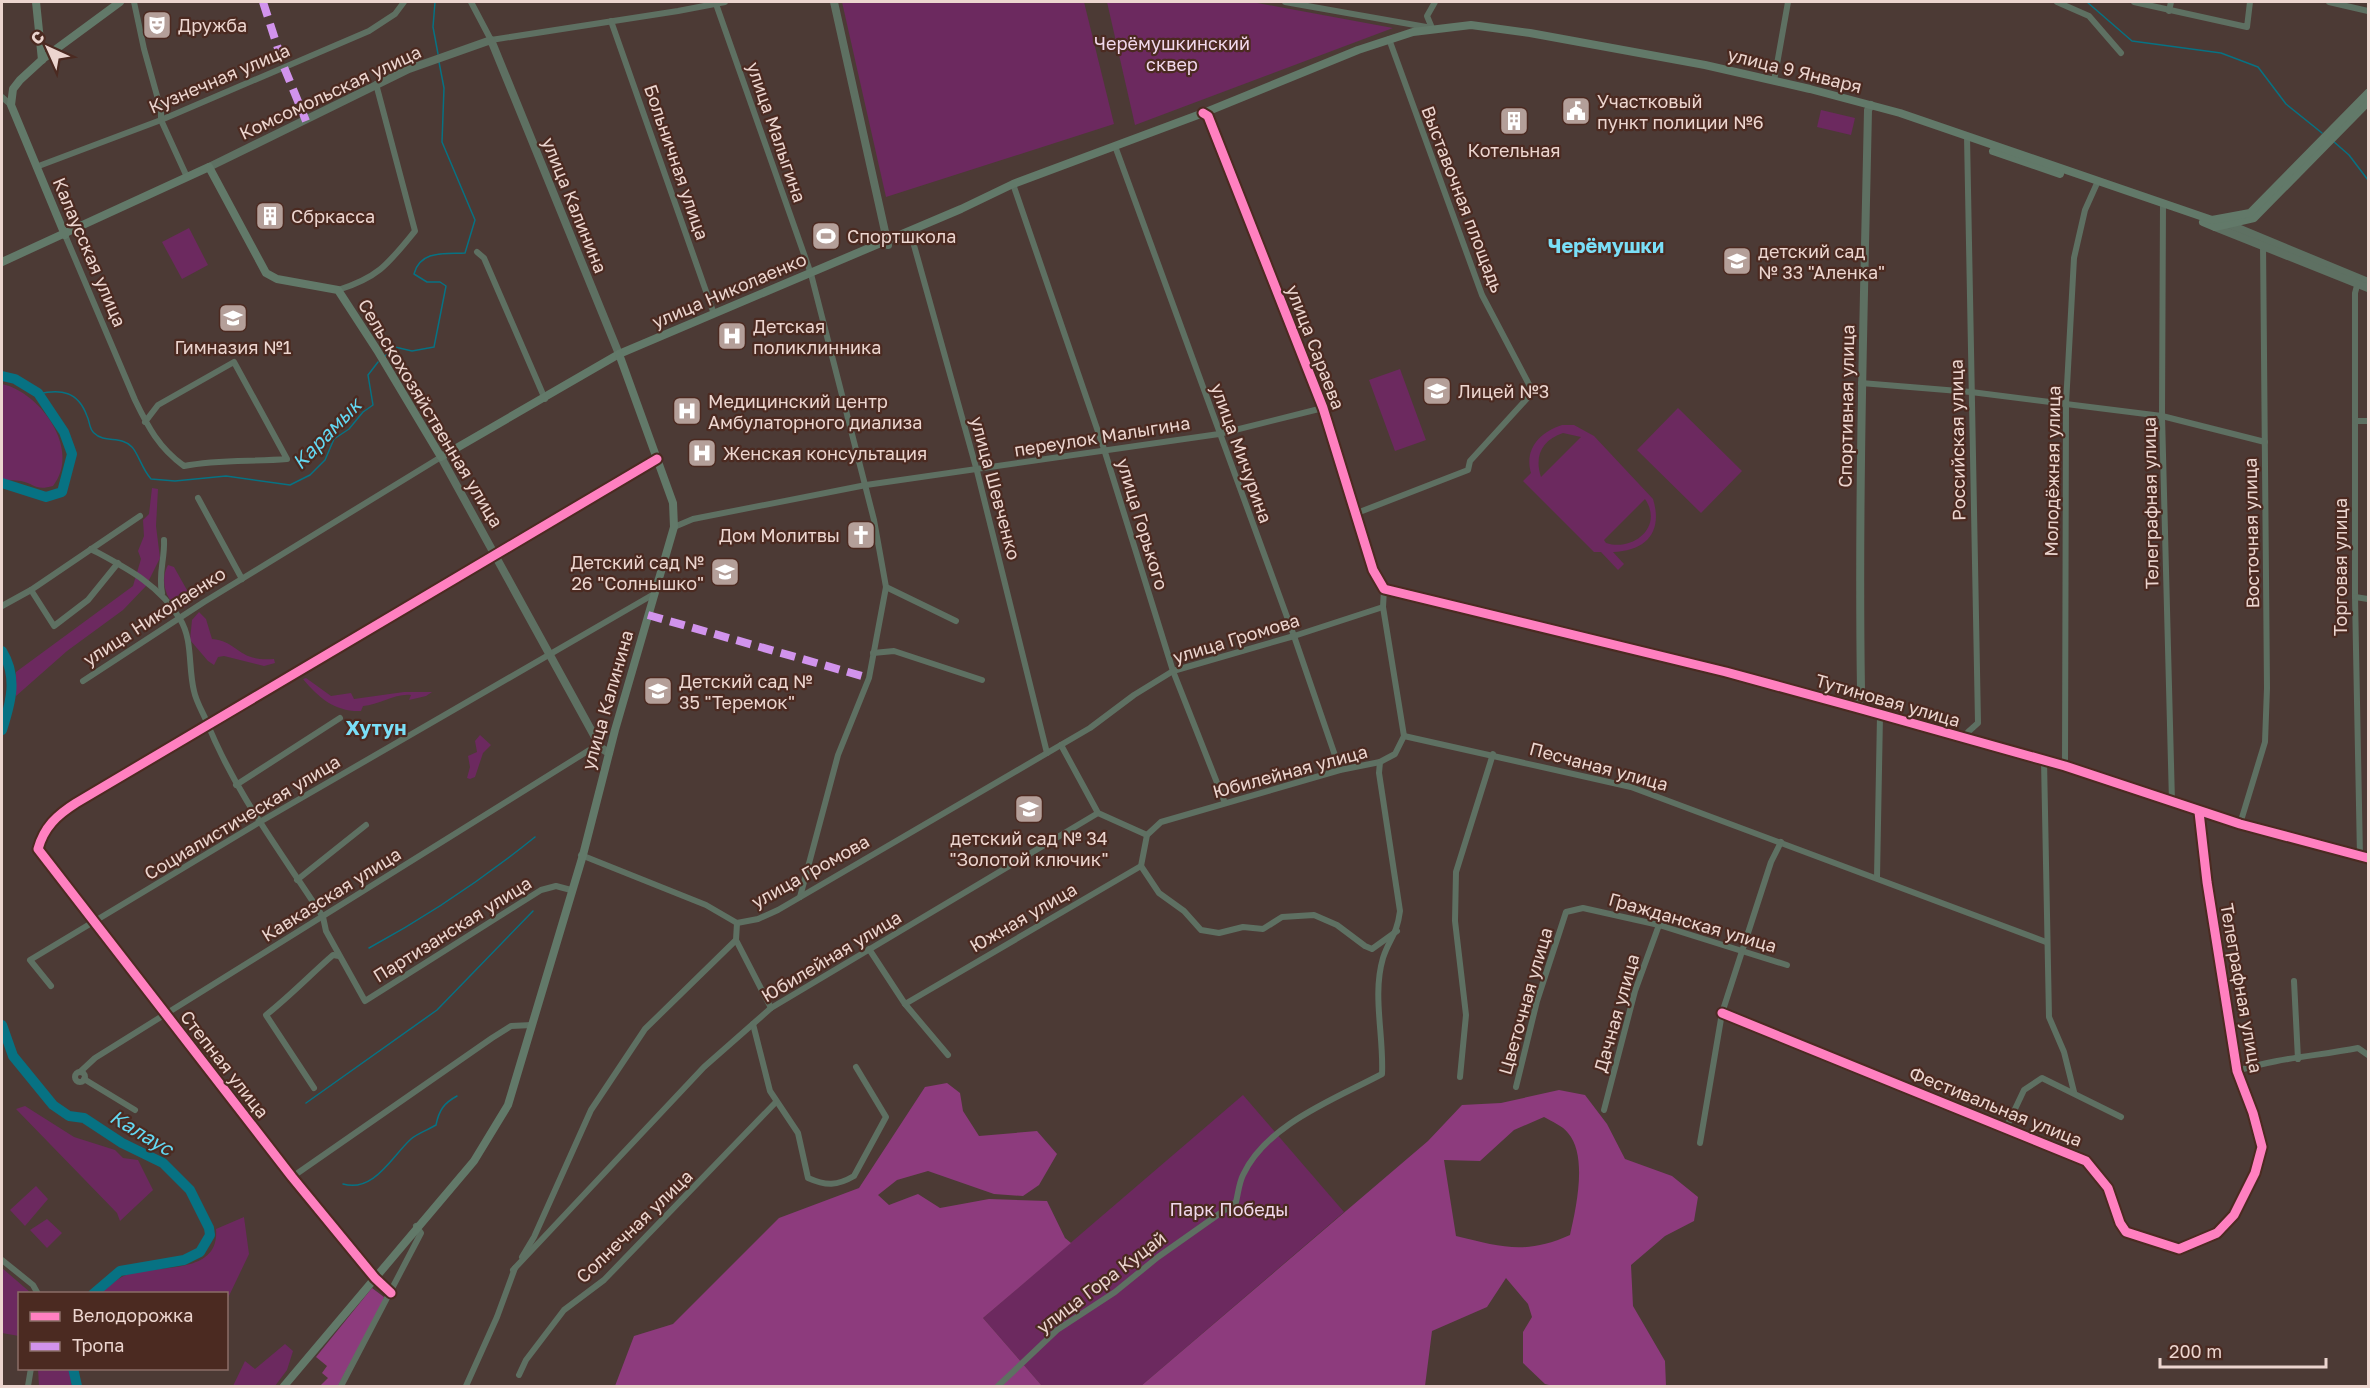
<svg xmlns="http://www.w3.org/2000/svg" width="2370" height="1388" font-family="'Golos Text',sans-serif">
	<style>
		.green { fill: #6c295f; fill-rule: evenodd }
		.forest { fill: #8d3b7d; fill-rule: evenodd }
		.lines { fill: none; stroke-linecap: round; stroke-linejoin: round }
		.stream { stroke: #077283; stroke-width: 1.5 }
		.river { stroke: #077283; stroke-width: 10 }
		.minor { stroke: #5e7062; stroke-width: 6 }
		.tertiary { stroke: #5e7062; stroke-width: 8 }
		.secondary { stroke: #627969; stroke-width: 8 }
		.quiet { stroke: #d193ec; stroke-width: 8; stroke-dasharray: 15 8; stroke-linecap: butt }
		.cycleway-casing { stroke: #4b2a21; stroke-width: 13 }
		.cycleway { stroke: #ff80c0; stroke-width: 9 }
		.labels { text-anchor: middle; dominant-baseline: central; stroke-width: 4.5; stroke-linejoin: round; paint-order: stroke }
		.poi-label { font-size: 18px; fill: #ecd5cf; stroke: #4b2a21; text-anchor: start }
		.park-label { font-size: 18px; fill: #f1d8eb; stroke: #4b2a21 }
		.street-label { font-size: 18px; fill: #ecd5cf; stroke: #4b2a21 }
		.neighbourhood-label { font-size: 20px; font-weight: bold; fill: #7adff7; stroke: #4b2a21 }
		.water-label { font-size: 20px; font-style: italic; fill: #63d8f2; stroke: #4b2a21 }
	</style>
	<rect width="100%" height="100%" fill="#4c3a35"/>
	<g class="green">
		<polygon points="842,2 1084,2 1114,124 886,197"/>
		<polygon points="1107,2 1252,2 1393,28 1135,125"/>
		<polygon points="1821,110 1855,118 1851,135 1817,127"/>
		<polygon points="189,228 208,265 182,279 162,242"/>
		<polygon points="1400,369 1426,440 1395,451 1369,380"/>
		<path d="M2 384C40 392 82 450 53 486 35 491 35 484 21 481 14 480 8 481 2 479Z"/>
		<polygon points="1678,408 1742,471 1701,513 1637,450"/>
		<path d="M1562 425H1574L1594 436 1653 499C1663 531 1647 551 1613 552L1624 564 1618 570 1601 552H1594L1523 481 1531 473C1524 449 1540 432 1562 425ZM1563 433 1581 437 1541 477C1534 456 1542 440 1563 433ZM1645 499C1664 527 1633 552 1606 543L1604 540Z"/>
		<polygon points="152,488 158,489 156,526 160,558 146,586 123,610 67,651 16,696 16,672 133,586 141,559 138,551 144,536 143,520 149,514"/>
		<path d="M168 565 174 567 192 599 187 606 178 608C165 599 160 579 168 565Z"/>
		<path d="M199 612 206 619 212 639C240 642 237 662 274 659L275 663 264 666 224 656 218 657 214 665 208 661 190 640 192 620Z"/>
		<path d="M306 678 331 696 351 693 354 699 404 692H432L426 696 409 700 411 695C396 693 379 705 363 706L361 711C335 712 319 698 303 679Z"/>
		<polygon points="480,735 491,745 483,753 475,777 470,779 467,778 470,767 468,756 477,752 475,741"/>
		<polygon points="1243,1095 1344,1212 1141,1386 1042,1386 983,1318"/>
		<polygon points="25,1106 74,1137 115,1150 123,1158 138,1160 153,1190 120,1221 117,1213 16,1109"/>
		<polygon points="36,1186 48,1199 25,1226 10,1210"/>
		<path d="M244 1217 249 1254 227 1300 226 1294 101 1293C109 1285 121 1276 131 1273 159 1265 220 1275 216 1229Z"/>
		<polygon points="47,1219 62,1233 47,1248 30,1230"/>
		<polygon points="2,1268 31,1293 20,1294 19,1336 2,1333"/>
		<polygon points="285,1344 293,1351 287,1370 275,1386 233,1386 245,1361 255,1369"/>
		<polygon points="38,1369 70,1369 72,1386 39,1386"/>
	</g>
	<g class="forest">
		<polygon points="947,1083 960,1093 963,1111 979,1136 1037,1131 1057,1154 1039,1185 1023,1196 994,1194 928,1171 897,1180 878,1195 889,1205 918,1194 940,1208 989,1199 1047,1201 1065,1238 1071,1243 983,1318 1042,1386 615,1386 634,1336 673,1324 779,1218 859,1188 925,1087"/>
		<path d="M1559 1090 1585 1095 1607 1124 1625 1159 1672 1176 1698 1197 1694 1221 1665 1236 1631 1265 1633 1306 1665 1361 1666 1386H1553L1545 1384 1523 1363V1332L1532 1317 1528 1304 1506 1278 1487 1307 1432 1331 1425 1386H1141L1428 1141 1462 1105 1501 1103ZM1544 1117C1551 1121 1563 1126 1568 1133 1588 1156 1576 1208 1570 1235 1525 1255 1502 1247 1456 1236L1444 1160 1480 1161 1514 1130Z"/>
		<polygon points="372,1288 384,1297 383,1302 338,1386 320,1386 328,1378 322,1373 327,1366 316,1357"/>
	</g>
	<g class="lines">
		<g class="stream">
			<polyline points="435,2 433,27 438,54"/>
			<polyline points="2087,2 2132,41 2221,53 2258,67 2286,104 2322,133"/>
			<polyline points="2333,141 2349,155 2368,180"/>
			<path d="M384 357 395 347 412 351 434 347 446 286 440 282H427L414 274C420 250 445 254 465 253L475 220 442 142 444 88 439 62"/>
			<path d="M38 394C61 389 78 391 87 416 90 422 89 429 94 433 105 444 121 435 132 447 138 453 142 469 151 479L175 481 226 476 290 485 310 475 325 460 334 439 349 429 363 412 373 405 368 375 378 362"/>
			<path d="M369 948C428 916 483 879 535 837"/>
			<polyline points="306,1103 437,1010 533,911"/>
			<path d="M343 1184C374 1193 392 1156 411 1139 418 1133 428 1130 436 1125 439 1110 444 1103 457 1096"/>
		</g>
		<g class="river">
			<polyline points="2,376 15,379 38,393 64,432 72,454 62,492 46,497 2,483"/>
			<path d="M2 651C18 677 11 702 2 730"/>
			<polyline points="2,1025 13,1056 53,1105 69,1116 84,1118 122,1143 163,1163 190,1190 209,1228 210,1235 200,1252 184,1260 120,1271 93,1294"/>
			<polyline points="73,1368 77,1386"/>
		</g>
		<g class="minor">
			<polyline points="134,2 144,49 161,110 161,120 187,177"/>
			<polyline points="471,2 491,40 678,11 725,2"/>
			<polyline points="1285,2 1432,28"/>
			<polyline points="2057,2 2089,16 2121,53"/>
			<polyline points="2134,2 2247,27 2250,2"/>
			<polyline points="2329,2 2368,11"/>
			<polyline points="716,4 811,274 874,520 886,587 869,678 838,755 800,897"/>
			<polyline points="2169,11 2171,2"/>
			<polyline points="611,21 714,314"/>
			<polyline points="1432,28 1427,16 1435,2"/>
			<polyline points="1774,81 1788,2"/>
			<polyline points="2,97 11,105"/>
			<polyline points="1203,113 1208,116 1323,408 1373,570 1384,589 1726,672 1858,708 2065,766 2240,824 2368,858"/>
			<polyline points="1115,146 1294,636 1340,770"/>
			<polyline points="36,167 161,120 369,31 395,14 404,2"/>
			<polyline points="1013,184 1104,449 1173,671 1225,803"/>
			<polyline points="2163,203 2162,416 2172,802"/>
			<polyline points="910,231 977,471 1047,753"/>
			<path d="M65 235 135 400C148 427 159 448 184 466 218 459 252 462 287 459L234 362 158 405 145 422"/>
			<polyline points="477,252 484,258 545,399"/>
			<polyline points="2358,282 2355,293 2355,597 2360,857"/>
			<path d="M338 290C379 277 388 264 415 231L376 84"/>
			<polyline points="1861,383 1971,392 2162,416 2265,442"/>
			<polyline points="2355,421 2368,421"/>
			<polyline points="198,498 242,579"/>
			<polyline points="1357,513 1468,470 1470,461 1533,392 1482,295 1389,39"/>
			<polyline points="674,527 693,519 866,485 1219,434 1323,408"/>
			<path d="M91 549C126 568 159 584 180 619 193 640 188 667 194 691 196 701 202 711 206 720 235 793 281 852 323 917L326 931 365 1001 541 890 556 886 571 890"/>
			<polyline points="886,587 956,621"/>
			<polyline points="31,590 54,626 88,600 118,563"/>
			<path d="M162 593C158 574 165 559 164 540"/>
			<polyline points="2355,597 2368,599"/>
			<polyline points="2,606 31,590 140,516"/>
			<polyline points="873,653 894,651 982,680"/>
			<polyline points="83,681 204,602 441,457"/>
			<polyline points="1404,736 1631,787 2046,942"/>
			<polyline points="1967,739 1968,732 1978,723 1967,136"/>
			<polyline points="1061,745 1098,813 1147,835"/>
			<polyline points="2044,760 2049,1017 2064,1052 2074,1092"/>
			<polyline points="2065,766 2066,404 2074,258 2085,210 2098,181"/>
			<polyline points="236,785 340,718"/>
			<polyline points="2240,824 2265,742 2267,688 2263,243"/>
			<polyline points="581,855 706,905 737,923"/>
			<polyline points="1141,866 1159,893 1184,911 1201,930 1219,933 1243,927 1263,929 1282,917 1314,915 1337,925 1365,946 1372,949 1397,931"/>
			<polyline points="1877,878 1880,715"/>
			<polyline points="297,880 366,825"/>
			<polyline points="737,923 758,919 778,910 1090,728 1134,695 1173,671 1294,636 1383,607"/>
			<polyline points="736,940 771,1008"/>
			<polyline points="869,949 905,1004 948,1055"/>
			<polyline points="2294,981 2298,1059"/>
			<polyline points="51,986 30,960 258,823 654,594"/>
			<polyline points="905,1004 1141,866 1147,835 1161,822 1340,770 1380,762 1395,754 1404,736 1383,607 1384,589"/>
			<polyline points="1722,1013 2086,1161 2108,1188 2120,1223 2126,1232 2179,1249 2217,1233 2234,1215 2255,1173 2262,1147 2253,1113 2237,1071 2207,882 2199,812"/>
			<path d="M753 1024 770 1091 798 1133 808 1178C826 1186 837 1186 854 1176L886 1117 856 1067"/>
			<path d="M2237 1071C2276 1058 2317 1056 2358 1048L2368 1055"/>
			<polyline points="80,1072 95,1058 599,744"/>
			<circle cx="80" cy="1077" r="5"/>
			<polyline points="1460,1077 1466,1015 1455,921 1456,872 1493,754"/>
			<polyline points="84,1079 135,1110"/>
			<polyline points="1516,1087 1537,1001 1566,912 1583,908 1659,925 1787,965"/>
			<path d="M314 1088 266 1015C290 996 310 975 333 955L339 956"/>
			<polyline points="1604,1110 1635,991 1659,925"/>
			<polyline points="2006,1128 2024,1090 2042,1078 2121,1117"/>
			<polyline points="1700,1143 1722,1013 1771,862 1781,842"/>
			<polyline points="292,1177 492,1038 511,1026 532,1025"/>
			<polyline points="522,1257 534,1237 591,1110 645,1029 736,940 737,923"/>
			<polyline points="2,1260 33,1285 38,1294"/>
			<polyline points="513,1270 704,1067 771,1008 1098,813"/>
			<path d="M391 1293 375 1278 292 1177 38 849C44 827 57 815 76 803L657 459"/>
			<polyline points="519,1375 526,1360 564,1310 604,1280 776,1102"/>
			<polyline points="28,1386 31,1368"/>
			<polyline points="341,1386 421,1233 416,1226"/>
			<polyline points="466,1386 497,1317 515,1268"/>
			<path d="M998 1386 1057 1330 1115 1292 1158 1257 1236 1202C1238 1194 1239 1183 1243 1175 1267 1124 1335 1099 1382 1074 1384 1036 1372 995 1383 958 1389 939 1397 935 1400 911L1379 773 1380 762"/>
		</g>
		<g class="tertiary">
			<polyline points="834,2 888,245"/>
			<polyline points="209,167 409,69 491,40 619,354"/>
			<polyline points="2228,224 2368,282"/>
			<polyline points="2215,227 2368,288"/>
			<polyline points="441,457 601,748 609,753"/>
			<path d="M1858 708 1861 690C1858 497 1864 303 1868 110L1871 105"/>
		</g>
		<g class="secondary">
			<polyline points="36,2 42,60"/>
			<polyline points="1993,151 2060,174"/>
			<polyline points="2203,222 2215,227 2254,218 2368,102"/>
			<polyline points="65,235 11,105 13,89 20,80 44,58 120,2"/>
			<polyline points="2,262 209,167 266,273 277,279 338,290 377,350 441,457 619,354 961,209 1013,184 1206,112 1358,50 1413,32 1471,25 1530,33 1705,65 1810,89 1900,113 2212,220 2250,213 2368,93"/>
			<polyline points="284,1386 474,1161 508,1105 583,855 615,730 674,527 673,503 619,354"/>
		</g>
		<g class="quiet">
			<polyline points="263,2 284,67 306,121"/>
			<polyline points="648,615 869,678"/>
		</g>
		<g class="cycleway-casing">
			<g id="cycleway">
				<polyline points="1203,113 1208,116 1323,408 1373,570 1384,589 1726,672 1858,708 2065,766 2240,824 2368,858"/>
				<polyline points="1722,1013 2086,1161 2108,1188 2120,1223 2126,1232 2179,1249 2217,1233 2234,1215 2255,1173 2262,1147 2253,1113 2237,1071 2207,882 2199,812"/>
				<path d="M391 1293 375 1278 292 1177 38 849C44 827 57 815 76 803L657 459"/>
			</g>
		</g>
		<use href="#cycleway" class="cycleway"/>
	</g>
	<defs>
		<g id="theatre-square" transform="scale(1.5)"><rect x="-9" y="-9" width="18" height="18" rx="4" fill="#b49f99" stroke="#4b2a21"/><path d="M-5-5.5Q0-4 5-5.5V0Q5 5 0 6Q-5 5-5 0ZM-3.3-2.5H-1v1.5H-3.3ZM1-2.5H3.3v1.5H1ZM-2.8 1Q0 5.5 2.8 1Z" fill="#fff"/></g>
		<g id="civic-square" transform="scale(1.5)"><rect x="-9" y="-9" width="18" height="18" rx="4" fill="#b49f99" stroke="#4b2a21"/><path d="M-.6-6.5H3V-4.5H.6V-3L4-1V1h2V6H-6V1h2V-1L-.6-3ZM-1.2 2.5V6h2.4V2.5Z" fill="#fff"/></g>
		<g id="building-square" transform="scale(1.5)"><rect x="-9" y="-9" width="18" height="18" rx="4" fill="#b49f99" stroke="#4b2a21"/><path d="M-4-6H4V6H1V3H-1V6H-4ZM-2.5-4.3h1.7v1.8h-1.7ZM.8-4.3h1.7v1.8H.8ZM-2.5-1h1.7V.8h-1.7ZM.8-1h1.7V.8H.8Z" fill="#fff"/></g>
		<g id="stadium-square" transform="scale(1.5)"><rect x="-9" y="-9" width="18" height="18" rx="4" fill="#b49f99" stroke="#4b2a21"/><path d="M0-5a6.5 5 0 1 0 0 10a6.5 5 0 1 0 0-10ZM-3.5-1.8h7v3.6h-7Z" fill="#fff"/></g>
		<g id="school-square" transform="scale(1.5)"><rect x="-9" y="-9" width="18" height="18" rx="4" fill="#b49f99" stroke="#4b2a21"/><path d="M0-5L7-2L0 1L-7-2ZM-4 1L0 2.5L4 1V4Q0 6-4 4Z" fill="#fff"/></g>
		<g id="hospital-square" transform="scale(1.5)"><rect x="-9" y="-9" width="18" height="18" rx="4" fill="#b49f99" stroke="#4b2a21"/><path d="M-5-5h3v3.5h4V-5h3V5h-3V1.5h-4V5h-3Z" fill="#fff"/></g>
		<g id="church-square" transform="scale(1.5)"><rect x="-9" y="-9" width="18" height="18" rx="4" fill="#b49f99" stroke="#4b2a21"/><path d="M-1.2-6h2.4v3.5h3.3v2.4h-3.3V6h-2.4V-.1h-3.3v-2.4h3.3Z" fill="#fff"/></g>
	</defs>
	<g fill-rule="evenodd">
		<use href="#theatre-square" x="157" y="25"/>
		<use href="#civic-square" x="1576" y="111"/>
		<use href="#building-square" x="1514" y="121"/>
		<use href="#building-square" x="270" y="216"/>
		<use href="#stadium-square" x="826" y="236"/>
		<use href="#school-square" x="1737" y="261"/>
		<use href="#school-square" x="233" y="318"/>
		<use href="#hospital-square" x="732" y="336"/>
		<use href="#school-square" x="1437" y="391"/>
		<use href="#hospital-square" x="687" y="411"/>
		<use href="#hospital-square" x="702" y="453"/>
		<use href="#church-square" x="861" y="535"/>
		<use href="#school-square" x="725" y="572"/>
		<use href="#school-square" x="658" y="691"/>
		<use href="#school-square" x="1029" y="809"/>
	</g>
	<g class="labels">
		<g class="poi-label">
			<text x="178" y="25">Дружба</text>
			<text x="1597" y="101">Участковый<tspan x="1597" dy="21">пункт полиции №6</tspan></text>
			<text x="1514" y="150" text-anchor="middle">Котельная</text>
			<text x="291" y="216">Сбркасса</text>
			<text x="847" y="236">Спортшкола</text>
			<text x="1758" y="251">детский сад<tspan x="1758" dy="21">№ 33 "Аленка"</tspan></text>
			<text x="753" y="326">Детская<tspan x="753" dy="21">поликлинника</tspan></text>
			<text x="233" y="347" text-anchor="middle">Гимназия №1</text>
			<text x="1458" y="391">Лицей №3</text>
			<text x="708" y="401">Медицинский центр<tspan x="708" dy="21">Амбулаторного диализа</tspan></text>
			<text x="723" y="453">Женская консультация</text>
			<text x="840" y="535" text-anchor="end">Дом Молитвы</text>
			<text x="704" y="562" text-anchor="end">Детский сад №<tspan x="704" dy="21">26 "Солнышко"</tspan></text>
			<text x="679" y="681">Детский сад №<tspan x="679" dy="21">35 "Теремок"</tspan></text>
			<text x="1029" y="838" text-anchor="middle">детский сад № 34<tspan x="1029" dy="21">"Золотой ключик"</tspan></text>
		</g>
		<g class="park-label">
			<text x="1172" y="43">Черёмушкинский<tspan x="1172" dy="21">сквер</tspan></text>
			<text x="1229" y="1209">Парк Победы</text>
		</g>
		<g class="street-label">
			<text transform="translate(1795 70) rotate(14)">улица 9 Января</text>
			<text transform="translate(219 78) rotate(-23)">Кузнечная улица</text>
			<text transform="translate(330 92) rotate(-25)">Комсомольская улица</text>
			<text transform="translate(777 132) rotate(71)">улица Малыгина</text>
			<text transform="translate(677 162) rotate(71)">Больничная улица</text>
			<text transform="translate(1463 199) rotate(69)">Выставочная площадь</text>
			<text transform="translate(575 205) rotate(68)">улица Калинина</text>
			<text transform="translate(90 252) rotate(67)">Калаусская улица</text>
			<text transform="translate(729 290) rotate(-23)">улица Николаенко</text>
			<text transform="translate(1316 347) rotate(69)">улица Сараева</text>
			<text transform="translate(1846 406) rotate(-89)">Спортивная улица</text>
			<text transform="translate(431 413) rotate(59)">Сельскохозяйственная улица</text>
			<text transform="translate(1102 436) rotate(-9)">переулок Малыгина</text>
			<text transform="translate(1957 440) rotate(-91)">Российская улица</text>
			<text transform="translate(1242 453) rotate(70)">улица Мичурина</text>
			<text transform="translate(2052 471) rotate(-89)">Молодёжная улица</text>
			<text transform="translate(996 488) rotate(75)">улица Шевченко</text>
			<text transform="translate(2150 503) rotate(-91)">Телеграфная улица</text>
			<text transform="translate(1143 524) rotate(73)">улица Горького</text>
			<text transform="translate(2251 533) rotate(-91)">Восточная улица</text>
			<text transform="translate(2340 567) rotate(-90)">Торговая улица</text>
			<text transform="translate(154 616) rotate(-33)">улица Николаенко</text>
			<text transform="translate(1236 638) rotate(-17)">улица Громова</text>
			<text transform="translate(607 700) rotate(-74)">улица Калинина</text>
			<text transform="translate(1888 700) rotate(16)">Тутиновая улица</text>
			<text transform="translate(1599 766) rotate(15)">Песчаная улица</text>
			<text transform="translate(1290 771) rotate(-15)">Юбилейная улица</text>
			<text transform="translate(242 817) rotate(-31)">Социалистическая улица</text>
			<text transform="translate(810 871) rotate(-29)">улица Громова</text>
			<text transform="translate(331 894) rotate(-32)">Кавказская улица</text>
			<text transform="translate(1023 917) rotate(-30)">Южная улица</text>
			<text transform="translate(1693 922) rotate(16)">Гражданская улица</text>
			<text transform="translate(452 929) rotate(-32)">Партизанская улица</text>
			<text transform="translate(831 956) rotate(-31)">Юбилейная улица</text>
			<text transform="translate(2242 988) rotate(80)">Телеграфная улица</text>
			<text transform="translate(1525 1001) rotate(-74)">Цветочная улица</text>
			<text transform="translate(1616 1013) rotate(-74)">Дачная улица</text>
			<text transform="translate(225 1064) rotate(52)">Степная улица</text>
			<text transform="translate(1996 1106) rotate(22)">Фестивальная улица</text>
			<text transform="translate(634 1226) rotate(-44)">Солнечная улица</text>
			<text transform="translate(1101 1282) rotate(-37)">улица Гора Куцай</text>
		</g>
		<g class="neighbourhood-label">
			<text x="1606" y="245">Черёмушки</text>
			<text x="376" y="727">Хутун</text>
		</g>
		<g class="water-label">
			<text transform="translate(326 433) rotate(-46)">Карамык</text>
			<text transform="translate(142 1132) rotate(31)">Калаус</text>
		</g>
	</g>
	<rect width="2370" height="1388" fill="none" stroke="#ecd5cf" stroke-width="6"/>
	<rect x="18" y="1292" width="210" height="78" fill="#4b2a21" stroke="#8b6e67" stroke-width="1.5"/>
	<rect x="30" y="1312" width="30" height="9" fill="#ff80c0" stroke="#8b6e67" stroke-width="1.5"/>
	<text x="72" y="1322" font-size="18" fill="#ecd5cf">Велодорожка</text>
	<rect x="30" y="1342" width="30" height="9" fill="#d193ec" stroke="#8b6e67" stroke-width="1.5"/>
	<text x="72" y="1352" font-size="18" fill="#ecd5cf">Тропа</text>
	<g transform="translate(48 48) rotate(315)" stroke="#4b2a21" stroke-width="4.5" paint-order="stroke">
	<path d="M0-4.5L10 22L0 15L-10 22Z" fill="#ecd5cf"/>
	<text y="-9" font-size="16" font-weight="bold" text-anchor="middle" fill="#ecd5cf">С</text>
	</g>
	<path d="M2160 1358v9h166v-9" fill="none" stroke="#ecd5cf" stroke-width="3"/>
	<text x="2169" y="1358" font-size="18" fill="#ecd5cf" stroke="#4b2a21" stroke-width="4.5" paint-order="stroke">200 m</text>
</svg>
